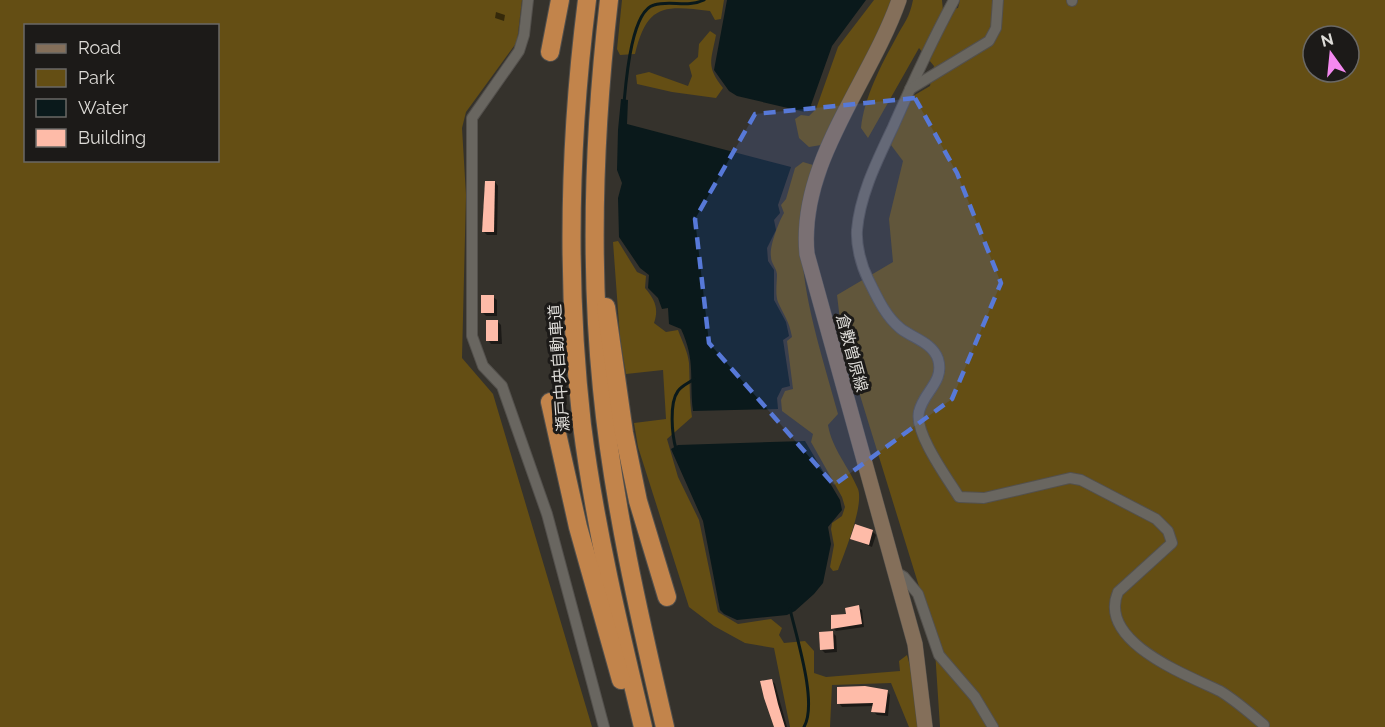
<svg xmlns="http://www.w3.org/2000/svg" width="1385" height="727" font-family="Raleway,'Noto Sans JP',sans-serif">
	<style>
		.green { fill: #644e14; fill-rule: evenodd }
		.water { fill: #0a191b }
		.shadow { fill: #0007 }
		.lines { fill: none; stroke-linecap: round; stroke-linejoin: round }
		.stream { stroke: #0a191b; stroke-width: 3 }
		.building { fill: #febba8 }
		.street-casing { stroke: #53504c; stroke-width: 12 }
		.secondary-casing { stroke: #53504c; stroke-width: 16 }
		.highway-casing { stroke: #53504c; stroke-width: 20 }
		.street { stroke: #696660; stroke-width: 10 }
		.secondary { stroke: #846f5a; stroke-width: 15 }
		.highway { stroke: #c2844b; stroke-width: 18 }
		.marked { fill: #5779d8; fill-opacity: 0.2; stroke: #5779d8; stroke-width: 4.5; stroke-dasharray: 12 8; stroke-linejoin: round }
		.labels { text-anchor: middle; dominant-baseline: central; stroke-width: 6; stroke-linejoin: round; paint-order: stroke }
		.street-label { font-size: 16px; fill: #dedcd8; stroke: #1c1a18 }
	</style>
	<rect width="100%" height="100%" fill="#35322c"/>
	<g class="green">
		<path d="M0 0H522L517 42 466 112 462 128 466 195 462 358 493 394 592 727H0ZM26 26H218V160H26Z"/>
		<path d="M622 0H724L721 19 715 20 710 11C663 5 647 5 635 54L620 55 617 49Z"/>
		<polygon points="874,0 892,0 883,24 821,145 809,147 799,138 795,119 801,115 809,116 816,109 838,47"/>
		<path d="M913 0H942L943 11 958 8 960 0H1385V727H940L934 635 842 337 837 295 893 262 889 219 903 161 891 145 913 96 930 86 934 66 919 48 868 138 861 128C864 98 881 65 896 38 905 21 909 19 913 0ZM1313 36H1349V72H1313Z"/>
		<path d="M710 31 716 35C711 61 706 66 723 88L716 98 672 92 637 84 636 75 649 72 688 86 692 76 689 65 698 57 699 44Z"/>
		<path d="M803 162 813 165C784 249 816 332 838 414L828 425C832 449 849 467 858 489 864 505 845 552 838 570L833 571 830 567 834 545 831 529 832 523 842 516 845 507 842 497 811 442 813 434 782 411 781 400 785 391 793 389 787 341 792 337C789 320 784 316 778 302 775 294 777 283 777 274 776 267 771 263 771 257 769 247 779 221 784 213L781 205 786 199 795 168Z"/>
		<path d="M618 241 637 272 646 276 645 288C655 300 659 308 654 323L666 332 678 330C682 341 688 352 689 363 690 381 689 398 692 417L667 439 678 477 699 520 718 612 738 624 771 619 782 628 779 635 784 643 805 641 814 651V673L826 677 900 671 899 661 907 655 914 680 919 727H909L891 683 832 685 830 727H790L774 648 745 643 714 626 689 607 638 447 634 423 666 419 663 370 626 374 620 338 613 242Z"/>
	</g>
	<g class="water">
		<polygon points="727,0 866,0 832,46 811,105 813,108 805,112 737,96 729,91 714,70"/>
		<path d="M621 99 628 100 627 124 791 167 778 205 780 213 774 220 776 230 767 248 768 261 774 270V300L786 322 789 336 783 340 790 386 782 388 777 398 778 409 693 411C689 379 696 361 681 329L669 324 668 308 662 309 658 298 648 288 649 275 640 268 619 237 618 198 622 183 617 170 618 130Z"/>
		<polygon points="805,441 840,500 842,510 828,527 831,544 823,583 814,594 795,611 787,615 737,620 724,614 720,610 703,521 671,449 678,445"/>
	</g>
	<g class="shadow">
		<polygon points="496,12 505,15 504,21 495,18"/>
		<polygon points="495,182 498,186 497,235 487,235 483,231"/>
		<polygon points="493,297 497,300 497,316 486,316 483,313"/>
		<polygon points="498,322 501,325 502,344 491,344 488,340"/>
		<polygon points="872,531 876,535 872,547 852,539"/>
		<polygon points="858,607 862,610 864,627 836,631 833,628"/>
		<polygon points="832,632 836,636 837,652 825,653 822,650"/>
		<polygon points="771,680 775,684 787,727 775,727"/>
		<polygon points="887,691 890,695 888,716 877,715 873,711 874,706 842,707 839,703"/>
	</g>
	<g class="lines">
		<g class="stream">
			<path d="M624 103C626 82 631 11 654 5 670 0 688 8 704 0"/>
			<path d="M676 449C672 435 669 403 678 391 681 386 689 383 694 379"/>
			<path d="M790 609C796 636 818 703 804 727"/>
		</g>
	</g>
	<g class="building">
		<polygon points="485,181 495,181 494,232 482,232"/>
		<rect x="481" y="295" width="13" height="18"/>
		<rect x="486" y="320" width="12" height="21"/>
		<polygon points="855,524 873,530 869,545 850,539"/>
		<polygon points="859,605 862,624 831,629 831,615 846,614 845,608"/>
		<polygon points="833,631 834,649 820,650 819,632"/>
		<polygon points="772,679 778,704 785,727 774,727 764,698 760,681"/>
		<polygon points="865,686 888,690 885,713 871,712 873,703 837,704 837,687"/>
	</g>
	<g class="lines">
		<g class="street-casing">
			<g id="street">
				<polyline points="528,0 524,35 519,51 472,118 472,336 483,366 502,386 547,514 604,727"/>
				<path d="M954 0C931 42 912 84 893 127 878 159 860 194 857 230 856 245 861 265 868 279 876 295 885 316 900 328 912 338 932 342 938 359 945 382 923 392 919 412 914 433 948 479 959 497L984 498 1070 478 1081 480 1156 519 1168 531 1172 543 1118 592C1097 642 1187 675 1220 691 1235 700 1250 713 1264 725"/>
				<polyline points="1072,0 1072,1"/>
				<polyline points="910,89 989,41 996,28 998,0"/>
				<polyline points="894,571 904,577 918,594 939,655 975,697 993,727"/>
			</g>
		</g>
		<g class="secondary-casing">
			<path id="secondary" d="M899 0C870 83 798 163 807 254L915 644 925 727"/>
		</g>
		<g class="highway-casing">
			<g id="highway">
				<path d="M587 0C569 141 566 284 582 425 595 527 619 627 643 727"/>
				<path d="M609 0C594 129 589 259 602 389 613 503 639 615 665 727"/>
				<polyline points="550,52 560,0"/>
				<polyline points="606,307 624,433 638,501 667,597"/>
				<polyline points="550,402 578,527 621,680"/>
			</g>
		</g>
		<use href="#street" class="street"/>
		<use href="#secondary" class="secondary"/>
		<use href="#highway" class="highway"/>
	</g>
	<path class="marked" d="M915 98 957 173 1001 283 952 399 834 485 709 343 695 219 755 114Z"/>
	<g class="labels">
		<g class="street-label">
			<text transform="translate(852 353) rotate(75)">倉敷曽原線</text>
			<text transform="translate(559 368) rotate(-94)">瀬戸中央自動車道</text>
		</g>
	</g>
	<rect x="24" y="24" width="195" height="138" fill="#1c1a18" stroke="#6a6865" stroke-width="1.5"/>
	<rect x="36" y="44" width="30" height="9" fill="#846f5a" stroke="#6a6865" stroke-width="1.5"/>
	<text x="78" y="54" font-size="18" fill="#dedcd8">Road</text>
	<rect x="36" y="69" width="30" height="18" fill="#644e14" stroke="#6a6865" stroke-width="1.5"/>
	<text x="78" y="84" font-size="18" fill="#dedcd8">Park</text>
	<rect x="36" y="99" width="30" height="18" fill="#0a191b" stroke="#6a6865" stroke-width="1.5"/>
	<text x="78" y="114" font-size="18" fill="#dedcd8">Water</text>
	<rect x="36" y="129" width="30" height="18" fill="#febba8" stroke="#6a6865" stroke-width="1.5"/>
	<text x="78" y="144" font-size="18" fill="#dedcd8">Building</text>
	<g transform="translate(1331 54) rotate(345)"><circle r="28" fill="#1c1a18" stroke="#6a6865" stroke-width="1.5"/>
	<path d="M0-4.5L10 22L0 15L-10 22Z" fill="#f489f0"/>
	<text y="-9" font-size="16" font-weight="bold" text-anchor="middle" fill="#dedcd8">N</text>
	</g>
</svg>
